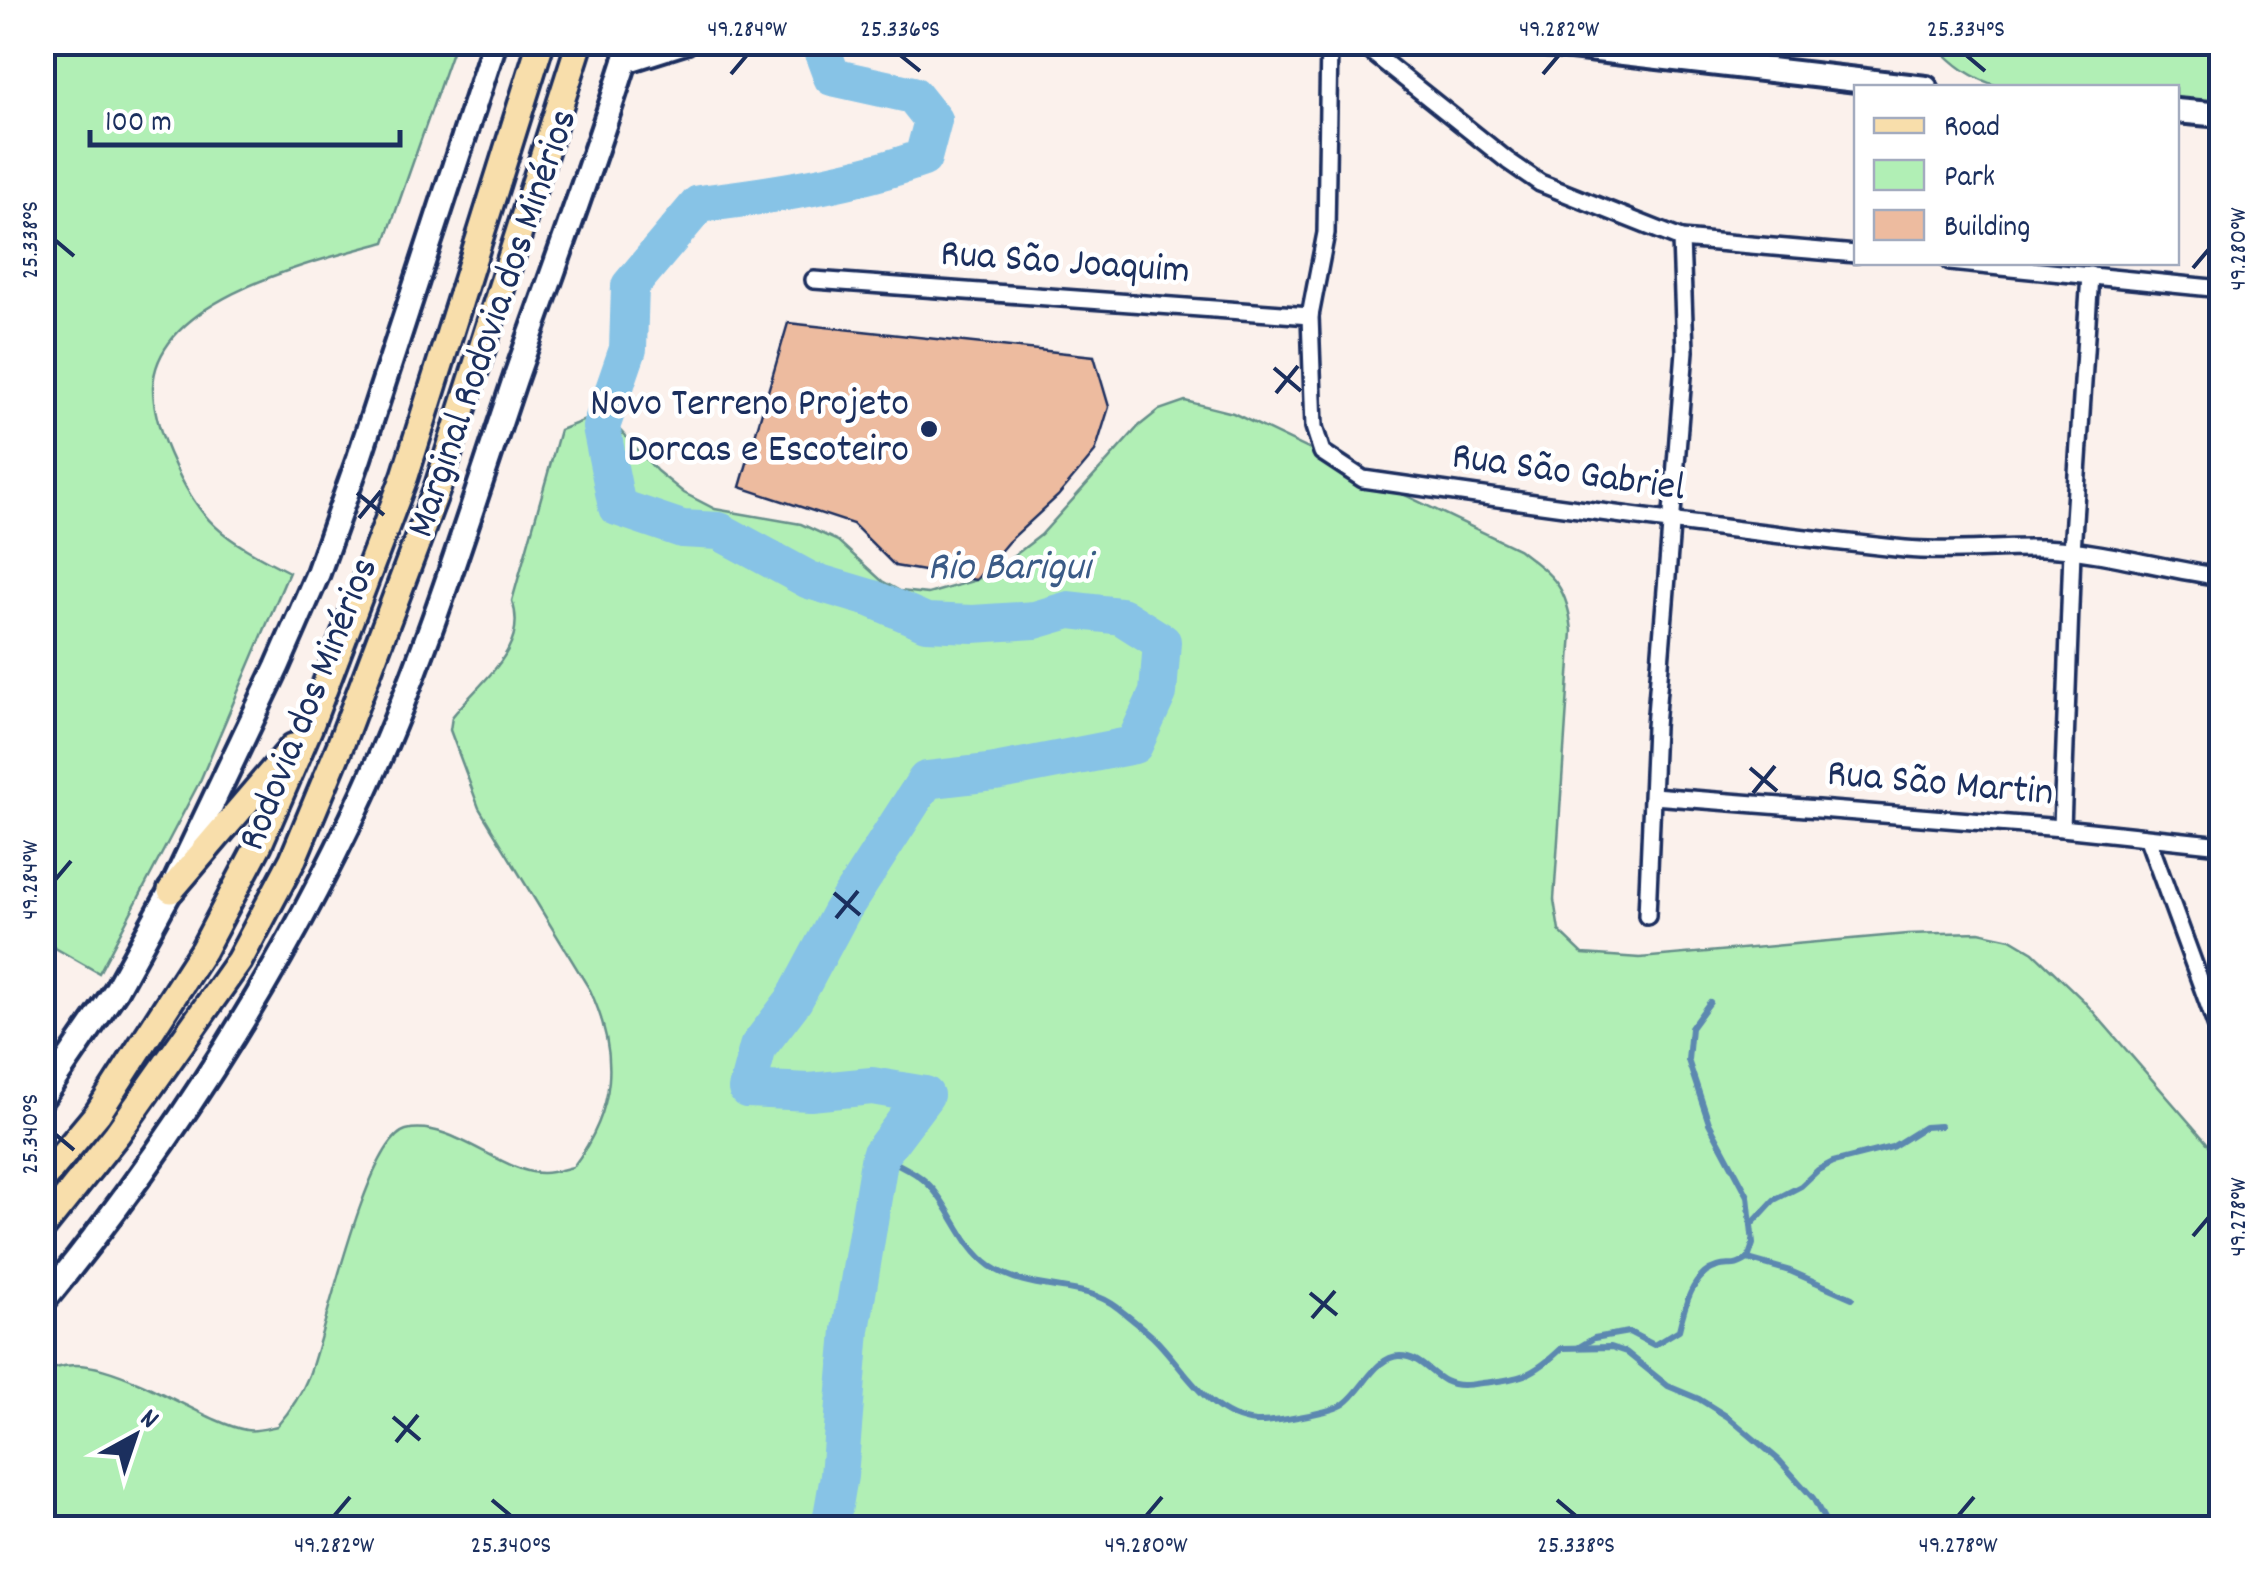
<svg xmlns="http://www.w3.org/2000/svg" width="2264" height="1571" font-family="Dekko,sans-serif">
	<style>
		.green { fill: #b1efb5; stroke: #668f8a; stroke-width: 2.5 }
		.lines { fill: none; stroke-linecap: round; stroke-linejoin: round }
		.stream { stroke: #5c88b0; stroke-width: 6 }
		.river { stroke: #87c3e6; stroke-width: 38 }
		.building { fill: #edbb9f; stroke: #1b2f5e; stroke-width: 2.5 }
		.street-casing { stroke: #1b2f5e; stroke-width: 22 }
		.secondary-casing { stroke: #1b2f5e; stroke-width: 30 }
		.primary-casing { stroke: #1b2f5e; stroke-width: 32 }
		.street { stroke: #fff; stroke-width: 15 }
		.secondary { stroke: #fff; stroke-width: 22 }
		.primary { stroke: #f8deab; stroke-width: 25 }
		.ticks { fill: none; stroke: #1b2f5e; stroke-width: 4 }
		.poi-dot { fill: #1b2f5e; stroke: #fff; stroke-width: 4 }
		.labels { text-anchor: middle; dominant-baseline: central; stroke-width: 9; stroke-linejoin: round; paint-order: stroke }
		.street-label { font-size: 40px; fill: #1b2f5e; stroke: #fff }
		.poi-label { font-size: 40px; fill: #1b2f5e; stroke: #fff; text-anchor: end }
		.water-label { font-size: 42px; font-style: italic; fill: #3b5b87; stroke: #fff }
		.neatline { fill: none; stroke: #1b2f5e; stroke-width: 4 }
		.ticks-label { font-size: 25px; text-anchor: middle; fill: #1b2f5e }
	</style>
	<rect width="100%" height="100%" fill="#fbf1ec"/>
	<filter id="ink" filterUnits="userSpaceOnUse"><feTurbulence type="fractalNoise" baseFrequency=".01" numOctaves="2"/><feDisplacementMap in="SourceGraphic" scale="20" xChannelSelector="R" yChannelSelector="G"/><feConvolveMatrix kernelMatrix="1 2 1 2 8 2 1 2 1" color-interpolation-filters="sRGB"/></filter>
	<g filter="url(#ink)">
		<g class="green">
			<path d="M43 42 455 43 385 242C317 261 156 297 153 387 153 410 160 432 169 453 200 524 222 538 289 572L200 781 99 973 43 941Z"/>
			<path d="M1934 43H2221V123L2177 116 2176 88 2001 87C1971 78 1955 66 1934 43Z"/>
			<path d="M1185 401 1233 413 1518 549C1553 576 1567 585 1572 631L1554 900 1559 931 1583 954 1640 958 1907 934 1979 932 2011 939 2033 952 2083 1000 2221 1159V1528H43L42 1376C90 1335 194 1421 246 1430 256 1432 267 1428 277 1426 291 1410 301 1395 309 1375 325 1332 367 1140 406 1130 451 1119 503 1174 543 1173 553 1173 564 1169 573 1167 616 1109 620 1055 590 990L479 808 450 730 452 717C478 683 530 649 512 601L560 430 590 418 616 426 657 471 684 493 715 509 801 524 838 541 882 581 900 591 928 594 976 580 1006 562 1041 535 1139 426 1159 410Z"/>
		</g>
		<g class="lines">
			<g class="stream">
				<path d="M880 1155C893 1162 908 1168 920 1177 950 1199 959 1244 990 1266 1033 1295 1080 1279 1118 1308 1129 1317 1142 1327 1153 1337 1184 1367 1207 1417 1256 1422 1270 1423 1334 1412 1344 1404 1363 1391 1375 1356 1400 1356 1420 1356 1429 1373 1445 1381 1457 1387 1469 1385 1482 1383 1521 1379 1533 1376 1562 1348L1611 1347 1626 1352 1668 1386 1699 1399 1728 1417 1779 1460 1813 1498 1829 1528"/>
				<polyline points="1751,1225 1774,1200 1801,1186 1818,1170 1833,1162 1892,1147 1924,1127 1940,1126"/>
				<polyline points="1748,1259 1790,1271 1852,1298"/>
				<path d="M1579 1347 1594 1338 1629 1332 1654 1345 1679 1330C1684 1308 1692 1274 1717 1267 1732 1262 1731 1270 1748 1259L1753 1244 1748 1196 1709 1123 1688 1060 1691 1028 1710 1002"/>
			</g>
			<path class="river" d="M819 42 832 77 913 95 933 120 923 158C852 183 774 195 699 204L630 286 628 349 601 427 617 507 682 529 719 531 809 580 873 599 926 622 973 624 1035 620 1069 610 1121 616 1162 642 1158 693 1134 745 995 772 926 780 841 912 794 1000 758 1047 747 1089 810 1092 872 1086 925 1095 880 1155 851 1330 839 1476 830 1528"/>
		</g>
		<polygon class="building" points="788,323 1094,356 1109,407 1095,452 1058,496 1008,542 976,580 895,566 853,524 740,487"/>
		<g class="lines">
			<g class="street-casing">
				<g id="street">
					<path d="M1329 42 1326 233 1310 316 1314 427 1322 452 1363 479C1544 505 1724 530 1905 549 1951 553 1996 547 2042 548 2102 550 2162 569 2222 577"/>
					<polyline points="1359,42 1508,161 1540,183 1681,239 1856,254"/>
					<polyline points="1950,262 2222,289"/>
					<polyline points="814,280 1310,316"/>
					<polyline points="1653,796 2062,828 2222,845"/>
					<polyline points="2062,828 2072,551 2090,275"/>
					<polyline points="2148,839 2222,1041"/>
					<polyline points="1647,916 1655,727 1685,351 1681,239"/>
					<polyline points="899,1526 900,1528"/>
				</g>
			</g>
			<g class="secondary-casing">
				<g id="secondary">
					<polyline points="1528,42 1926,88"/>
					<polyline points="625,61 685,42"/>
					<polyline points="2176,111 2222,115"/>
					<polyline points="42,1098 116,990 171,890 277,667 318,573 359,458 495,42"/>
					<path d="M42 1303C179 1136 293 955 380 757 433 635 472 506 515 379 554 267 596 156 631 42"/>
				</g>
			</g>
			<g class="primary-casing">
				<g id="primary">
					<polyline points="171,890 293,747"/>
					<polyline points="42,1180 98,1113 203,950 259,844 309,728 405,476 541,42"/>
					<polyline points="42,1228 117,1134 239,961 293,859 340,746 438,486 580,42"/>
				</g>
			</g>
			<use href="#street" class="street"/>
			<use href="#secondary" class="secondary"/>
			<use href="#primary" class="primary"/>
		</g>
	</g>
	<path class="ticks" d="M900 55 920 71M1966 55 1985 71M731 74 747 55M1543 74 1559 55M55 240 74 256M2193 268 2209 249M1274 368 1301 391M1276 393 1298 366M357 493 384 515M359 518 381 491M1750 768 1777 791M1753 793 1775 766M55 880 71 861M834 893 860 915M836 918 858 891M55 1134 74 1150M2193 1236 2209 1217M1310 1293 1337 1315M1312 1318 1335 1291M393 1417 420 1440M396 1442 418 1415M492 1500 511 1516M1557 1500 1576 1516M334 1516 350 1497M1146 1516 1162 1497M1958 1516 1974 1497"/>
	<circle class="poi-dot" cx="929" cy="429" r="10"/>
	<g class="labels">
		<g class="street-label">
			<text transform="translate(1065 265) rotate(4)">Rua São Joaquim</text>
			<text transform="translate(495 324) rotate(-71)">Marginal Rodovia dos Minérios</text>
			<text transform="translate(1568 475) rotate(8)">Rua São Gabriel</text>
			<text transform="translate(311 705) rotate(-68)">Rodovia dos Minérios</text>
			<text transform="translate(1940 786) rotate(5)">Rua São Martin</text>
		</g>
		<g class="poi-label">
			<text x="909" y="406">Novo Terreno Projeto<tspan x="909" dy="46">Dorcas e Escoteiro</tspan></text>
		</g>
		<g class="water-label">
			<text x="1009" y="570">Rio Barigui</text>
		</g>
	</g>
	<rect width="2264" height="1571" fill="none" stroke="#fff" stroke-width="110"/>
	<rect x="1854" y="85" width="325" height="180" fill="#ffffff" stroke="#a4acbf" stroke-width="2.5"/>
	<rect x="1874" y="118" width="50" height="15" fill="#f8deab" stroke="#a4acbf" stroke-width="2.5"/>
	<text x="1944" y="135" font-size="30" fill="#1b2f5e">Road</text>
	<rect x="1874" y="160" width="50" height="30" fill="#b1efb5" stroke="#a4acbf" stroke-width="2.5"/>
	<text x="1944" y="185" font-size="30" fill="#1b2f5e">Park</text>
	<rect x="1874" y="210" width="50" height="30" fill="#edbb9f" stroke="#a4acbf" stroke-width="2.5"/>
	<text x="1944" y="235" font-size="30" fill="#1b2f5e">Building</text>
	<g transform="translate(135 1436) rotate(40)" stroke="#ffffff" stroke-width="8" paint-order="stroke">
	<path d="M0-8L18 38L0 25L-18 38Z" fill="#1b2f5e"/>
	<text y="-15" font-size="28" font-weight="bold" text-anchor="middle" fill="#1b2f5e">N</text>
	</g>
	<path d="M90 130v15h310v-15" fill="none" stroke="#1b2f5e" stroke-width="5"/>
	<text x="105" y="130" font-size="30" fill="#1b2f5e" stroke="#ffffff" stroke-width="8" paint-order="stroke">100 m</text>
	<rect x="55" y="55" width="2154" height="1461" class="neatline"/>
	<g class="ticks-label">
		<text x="747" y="36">49.284°W</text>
		<text x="900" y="36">25.336°S</text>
		<text x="1559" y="36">49.282°W</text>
		<text x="1966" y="36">25.334°S</text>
		<text transform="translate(28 240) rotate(-90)" y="9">25.338°S</text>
		<text transform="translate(2236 249) rotate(-90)" y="9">49.280°W</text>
		<text transform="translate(28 880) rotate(-90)" y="9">49.284°W</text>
		<text transform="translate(28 1134) rotate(-90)" y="9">25.340°S</text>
		<text transform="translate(2236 1217) rotate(-90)" y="9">49.278°W</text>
		<text x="334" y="1552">49.282°W</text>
		<text x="511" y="1552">25.340°S</text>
		<text x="1146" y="1552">49.280°W</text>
		<text x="1576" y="1552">25.338°S</text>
		<text x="1958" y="1552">49.278°W</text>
	</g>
</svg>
